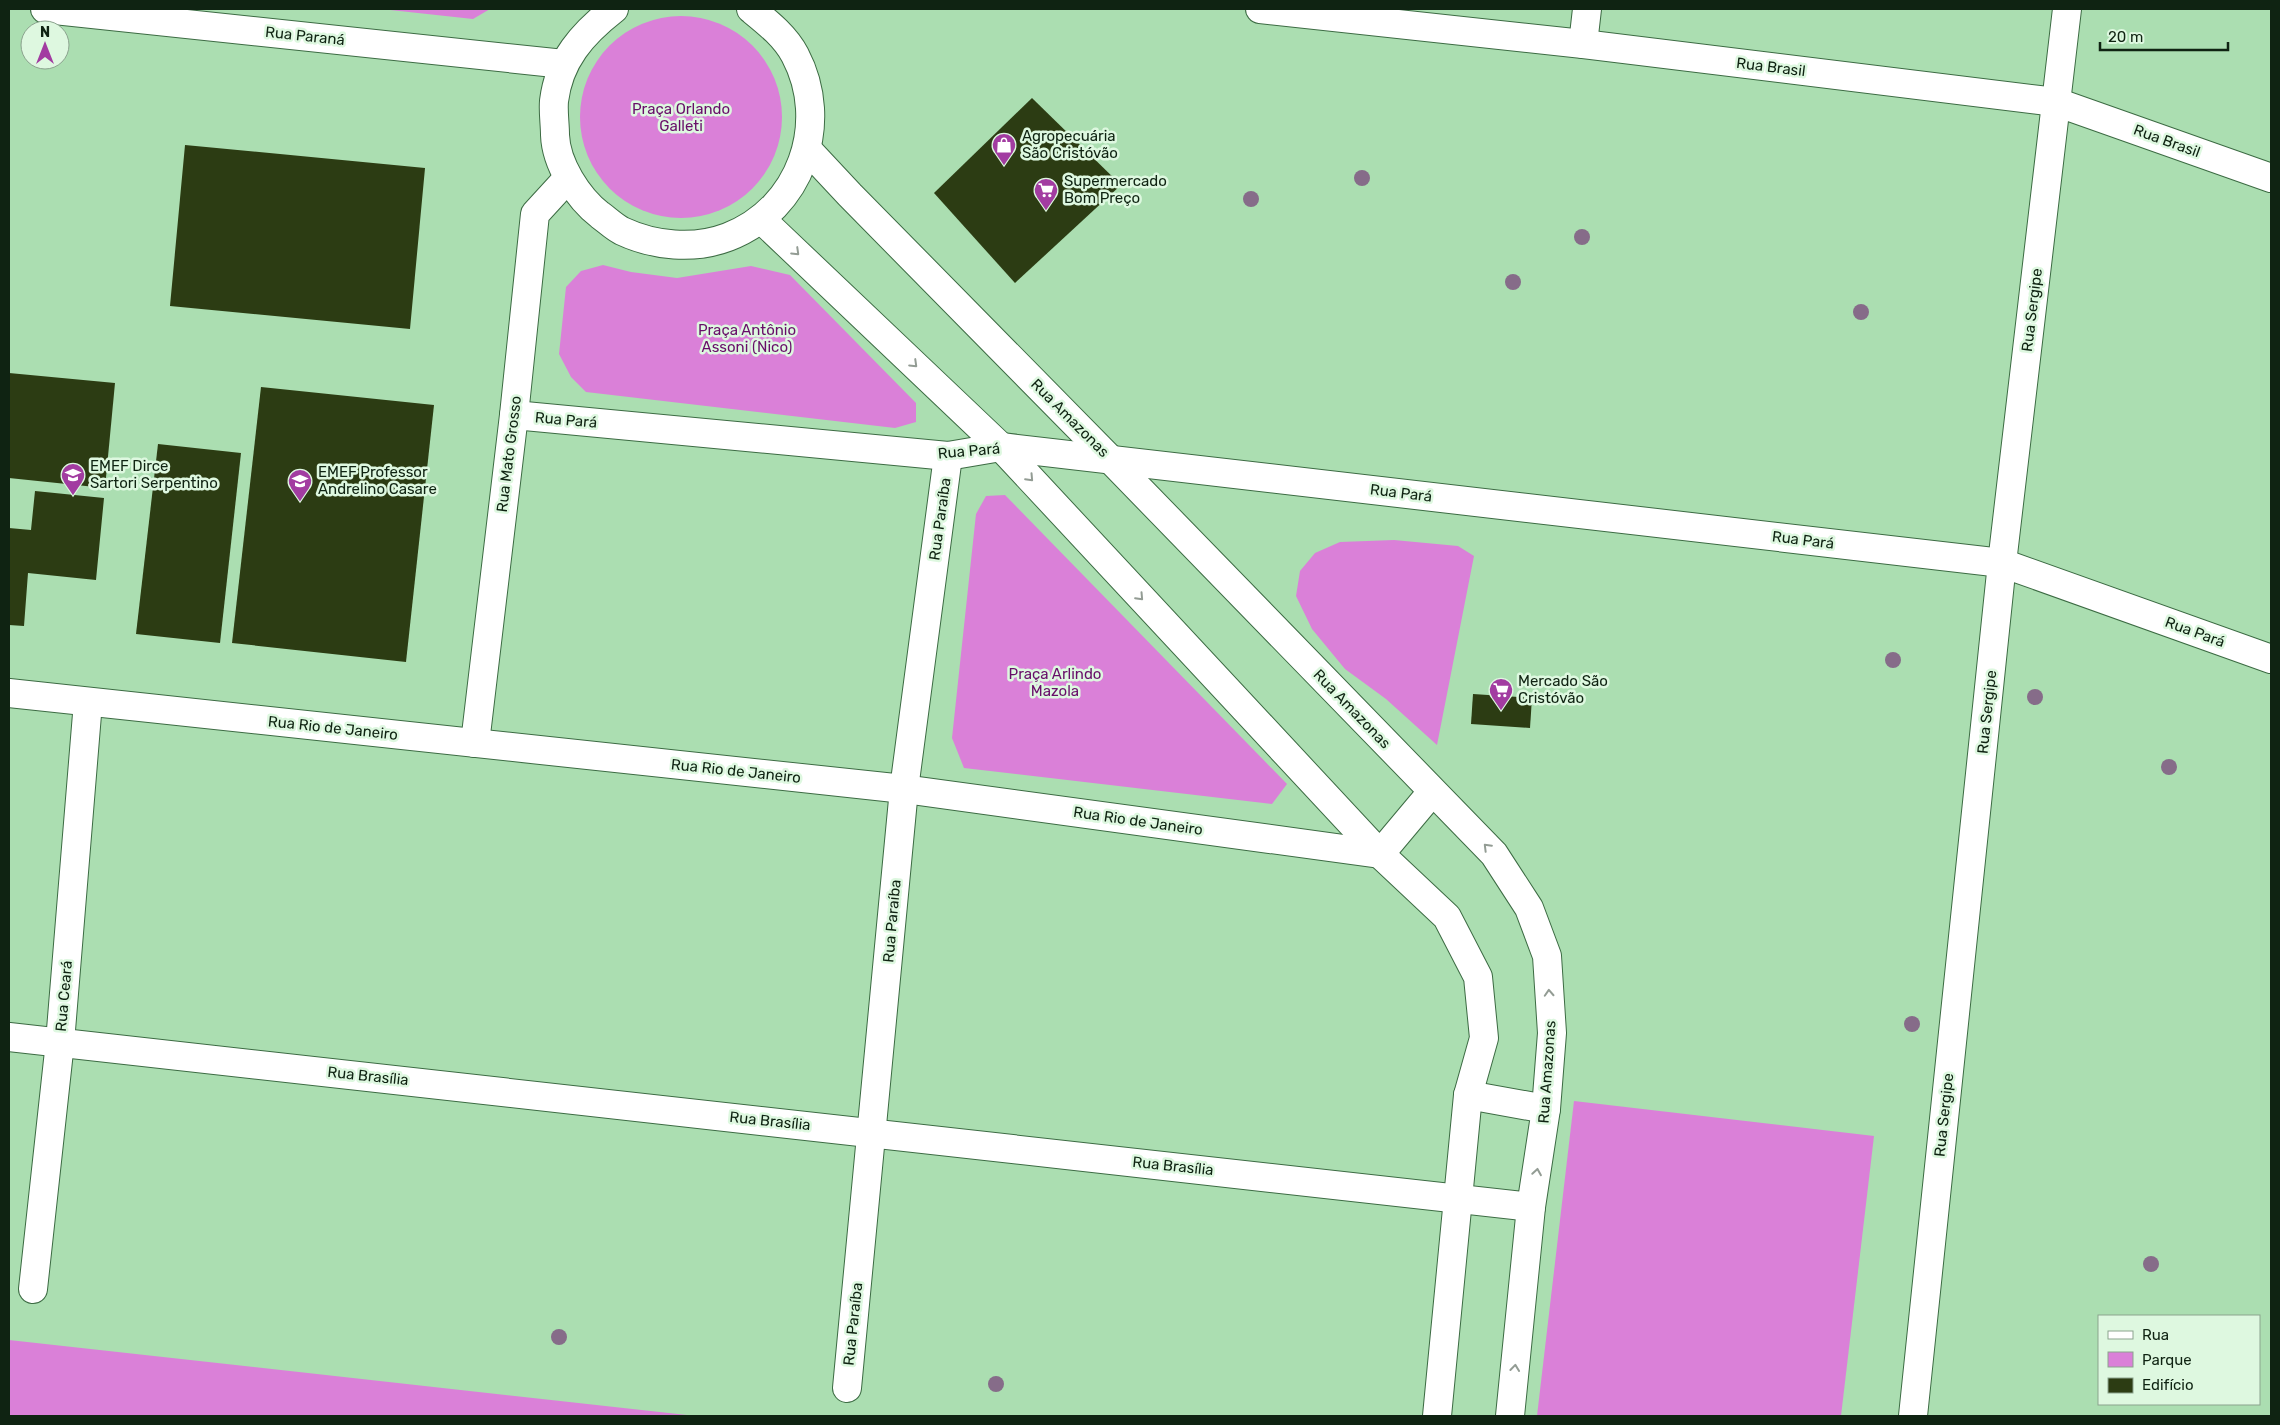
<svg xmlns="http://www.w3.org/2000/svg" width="2280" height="1425" font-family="Rubik,sans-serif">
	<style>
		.green { fill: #da80d8 }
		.building { fill: #2c3c13 }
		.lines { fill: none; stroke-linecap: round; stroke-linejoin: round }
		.minor-casing { stroke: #3c6b43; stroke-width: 30 }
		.minor { stroke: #fff; stroke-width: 28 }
		.tree { fill: #866c89 }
		.oneway { stroke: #939c94 }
		.labels { text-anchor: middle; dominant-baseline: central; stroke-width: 5; stroke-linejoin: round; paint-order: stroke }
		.street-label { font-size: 15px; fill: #0f2312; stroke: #def8e0 }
		.park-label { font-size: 15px; fill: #680e69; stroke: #def8e0 }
		.poi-label { font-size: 15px; fill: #0f2312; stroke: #def8e0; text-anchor: start }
	</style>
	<rect width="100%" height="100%" fill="#abdeb1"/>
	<g class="green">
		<polygon points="381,9 490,9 473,19"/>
		<circle cx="681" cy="117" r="101"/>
		<polygon points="603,265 631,272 677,278 751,266 790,275 916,403 916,422 895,428 586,392 571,377 559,354 566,287 581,271"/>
		<polygon points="1005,495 1287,784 1272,804 964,768 952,738 976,514 986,496"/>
		<polygon points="1394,540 1458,546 1474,556 1437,745 1386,699 1345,669 1312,629 1296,596 1300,571 1315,553 1340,542"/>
		<polygon points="1574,1101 1874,1136 1841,1416 1537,1416"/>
		<polygon points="9,1340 696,1416 9,1416"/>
	</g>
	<g class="building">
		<polygon points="1032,98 1121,185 1015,283 934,193"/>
		<polygon points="185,145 425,168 410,329 170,306"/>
		<polygon points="9,373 115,383 105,488 9,478"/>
		<polygon points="261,387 434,405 406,662 232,643"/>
		<polygon points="158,444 241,453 220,643 136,634"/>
		<polygon points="35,491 104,498 96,580 28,573 24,626 9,625 9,528 31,530"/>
		<polygon points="1473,694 1532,698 1530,728 1471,724"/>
	</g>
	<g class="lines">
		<g class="minor-casing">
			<g id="minor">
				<polyline points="45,9 564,64"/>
				<path d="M614 9C582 34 559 60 554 101 553 112 555 124 555 135 556 164 578 198 600 215 607 220 614 227 622 231 654 246 694 250 728 237 801 209 831 123 795 55 785 36 767 22 751 9"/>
				<polyline points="1260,9 1583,44 2056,102 2271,178"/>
				<polyline points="1583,44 1587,9"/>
				<polyline points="807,149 850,195 1110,459 1494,854 1529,908 1547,956 1552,1033 1546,1109 1531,1207 1510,1416"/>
				<polyline points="761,219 1001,447 1380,854 1447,917 1478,977 1484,1038 1468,1095 1437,1416"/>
				<polyline points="514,415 948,456 1001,447 2002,563 2271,659"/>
				<polyline points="9,693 904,789 1380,854 1432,792"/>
				<polyline points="475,743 514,415 535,214 568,178"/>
				<polyline points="9,1037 1531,1207"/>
				<polyline points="1468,1095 1546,1109"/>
				<polyline points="33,1289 60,1042 88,702"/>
				<polyline points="847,1388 904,789 948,456"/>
				<polyline points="1913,1416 2002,563 2067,9"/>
			</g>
		</g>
		<use href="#minor" class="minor"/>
	</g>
	<g class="tree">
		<circle cx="1362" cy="178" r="8"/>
		<circle cx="1251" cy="199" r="8"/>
		<circle cx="1582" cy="237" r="8"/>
		<circle cx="1513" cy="282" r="8"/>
		<circle cx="1861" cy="312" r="8"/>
		<circle cx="1893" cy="660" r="8"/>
		<circle cx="2035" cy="697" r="8"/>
		<circle cx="2169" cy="767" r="8"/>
		<circle cx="1912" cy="1024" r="8"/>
		<circle cx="2151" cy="1264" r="8"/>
		<circle cx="559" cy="1337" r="8"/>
		<circle cx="996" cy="1384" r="8"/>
	</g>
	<defs><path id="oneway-chevron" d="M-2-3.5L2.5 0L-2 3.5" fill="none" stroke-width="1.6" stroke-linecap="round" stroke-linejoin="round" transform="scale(1.25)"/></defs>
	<g class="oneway">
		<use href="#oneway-chevron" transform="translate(796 252) rotate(44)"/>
		<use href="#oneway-chevron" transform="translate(914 364) rotate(44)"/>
		<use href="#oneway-chevron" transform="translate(1030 478) rotate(47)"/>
		<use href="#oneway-chevron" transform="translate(1140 597) rotate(47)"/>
		<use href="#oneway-chevron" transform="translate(1487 847) rotate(-135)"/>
		<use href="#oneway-chevron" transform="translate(1549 993) rotate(-93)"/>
		<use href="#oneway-chevron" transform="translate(1537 1172) rotate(-81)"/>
		<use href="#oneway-chevron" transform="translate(1515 1368) rotate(-84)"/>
	</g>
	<defs>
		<g id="shop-pin" transform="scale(1.25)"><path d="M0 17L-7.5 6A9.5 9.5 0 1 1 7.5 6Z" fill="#a23ca1" stroke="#def8e0"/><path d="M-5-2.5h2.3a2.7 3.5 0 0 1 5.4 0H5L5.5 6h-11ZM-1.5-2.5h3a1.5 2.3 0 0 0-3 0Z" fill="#fff"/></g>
		<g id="supermarket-pin" transform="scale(1.25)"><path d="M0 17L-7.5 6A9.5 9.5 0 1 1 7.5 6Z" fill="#a23ca1" stroke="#def8e0"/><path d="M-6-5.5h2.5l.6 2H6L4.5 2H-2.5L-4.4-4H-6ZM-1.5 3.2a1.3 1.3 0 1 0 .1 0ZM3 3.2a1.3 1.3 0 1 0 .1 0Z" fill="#fff"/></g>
		<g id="school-pin" transform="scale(1.25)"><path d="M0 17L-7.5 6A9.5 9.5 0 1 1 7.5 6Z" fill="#a23ca1" stroke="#def8e0"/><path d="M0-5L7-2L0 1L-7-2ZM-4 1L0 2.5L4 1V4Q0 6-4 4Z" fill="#fff"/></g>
	</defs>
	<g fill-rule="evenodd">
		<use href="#shop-pin" x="1004" y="145"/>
		<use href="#supermarket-pin" x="1046" y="190"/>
		<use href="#school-pin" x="73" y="475"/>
		<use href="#school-pin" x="300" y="481"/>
		<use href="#supermarket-pin" x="1501" y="690"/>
	</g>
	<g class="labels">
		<g class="street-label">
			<text transform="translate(305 36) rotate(6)">Rua Paraná</text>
			<text transform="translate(1771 67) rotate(7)">Rua Brasil</text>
			<text transform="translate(2167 141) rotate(20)">Rua Brasil</text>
			<text transform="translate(2032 310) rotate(-83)">Rua Sergipe</text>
			<text transform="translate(1070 418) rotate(45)">Rua Amazonas</text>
			<text transform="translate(566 420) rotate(5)">Rua Pará</text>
			<text transform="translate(969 451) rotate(-5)">Rua Pará</text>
			<text transform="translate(509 454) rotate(-83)">Rua Mato Grosso</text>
			<text transform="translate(1401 493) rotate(7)">Rua Pará</text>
			<text transform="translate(940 519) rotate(-82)">Rua Paraíba</text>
			<text transform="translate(1803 540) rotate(7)">Rua Pará</text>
			<text transform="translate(2195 632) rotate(20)">Rua Pará</text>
			<text transform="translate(1352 709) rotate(46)">Rua Amazonas</text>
			<text transform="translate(1987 712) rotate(-84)">Rua Sergipe</text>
			<text transform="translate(333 728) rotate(6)">Rua Rio de Janeiro</text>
			<text transform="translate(736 771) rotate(6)">Rua Rio de Janeiro</text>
			<text transform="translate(1138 821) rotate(8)">Rua Rio de Janeiro</text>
			<text transform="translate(892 921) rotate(-85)">Rua Paraíba</text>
			<text transform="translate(64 996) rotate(-85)">Rua Ceará</text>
			<text transform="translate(1547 1072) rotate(-86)">Rua Amazonas</text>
			<text transform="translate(368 1076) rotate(6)">Rua Brasília</text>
			<text transform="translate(1944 1115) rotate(-84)">Rua Sergipe</text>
			<text transform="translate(770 1121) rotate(6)">Rua Brasília</text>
			<text transform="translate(1173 1166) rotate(6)">Rua Brasília</text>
			<text transform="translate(853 1324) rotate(-84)">Rua Paraíba</text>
		</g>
		<g class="park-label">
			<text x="681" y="109">Praça Orlando<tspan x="681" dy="17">Galleti</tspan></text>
			<text x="747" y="330">Praça Antônio<tspan x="747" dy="17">Assoni (Nico)</tspan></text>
			<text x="1055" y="674">Praça Arlindo<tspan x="1055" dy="17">Mazola</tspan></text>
		</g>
		<g class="poi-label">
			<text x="1022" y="136">Agropecuária<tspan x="1022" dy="17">São Cristóvão</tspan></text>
			<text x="1064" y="181">Supermercado<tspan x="1064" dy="17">Bom Preço</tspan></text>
			<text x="90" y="466">EMEF Dirce<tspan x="90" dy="17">Sartori Serpentino</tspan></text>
			<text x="318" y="472">EMEF Professor<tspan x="318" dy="17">Andrelino Casare</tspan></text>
			<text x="1518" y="681">Mercado São<tspan x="1518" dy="17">Cristóvão</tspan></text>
		</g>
	</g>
	<rect width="2280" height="1425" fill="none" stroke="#0f2312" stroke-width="20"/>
	<rect x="2098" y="1315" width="162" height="90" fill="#def8e0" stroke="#8ba38e"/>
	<rect x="2108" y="1331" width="25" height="8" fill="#ffffff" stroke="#8ba38e"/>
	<text x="2142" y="1340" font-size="15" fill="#0f2312">Rua</text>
	<rect x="2108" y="1352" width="25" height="15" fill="#da80d8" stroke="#8ba38e"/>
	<text x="2142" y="1365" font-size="15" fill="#0f2312">Parque</text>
	<rect x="2108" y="1378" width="25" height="15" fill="#2c3c13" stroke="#8ba38e"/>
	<text x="2142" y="1390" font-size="15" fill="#0f2312">Edifício</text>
	<g transform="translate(45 45)"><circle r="24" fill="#def8e0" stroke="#8ba38e"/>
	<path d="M0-4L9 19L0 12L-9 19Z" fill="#a23ca1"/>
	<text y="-8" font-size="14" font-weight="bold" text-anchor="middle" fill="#0f2312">N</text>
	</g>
	<path d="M2100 42v8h128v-8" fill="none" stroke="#0f2312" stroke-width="2.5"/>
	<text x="2108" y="42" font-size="15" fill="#0f2312" stroke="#def8e0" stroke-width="4" paint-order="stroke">20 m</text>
</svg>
